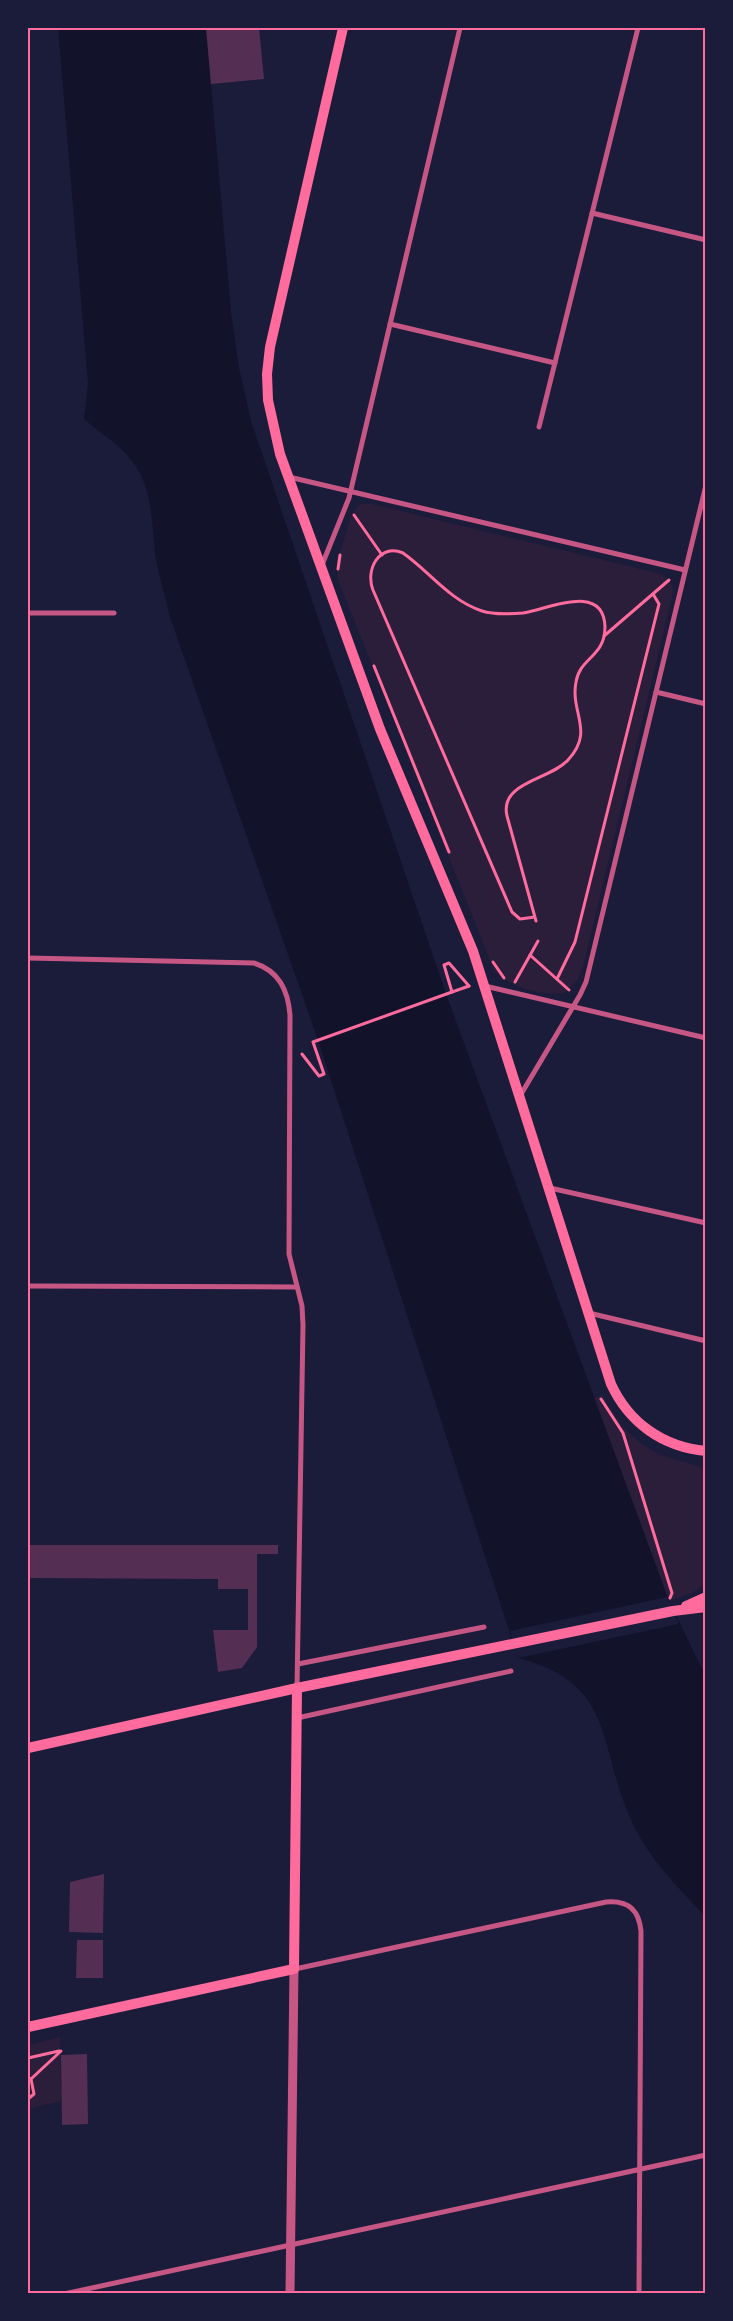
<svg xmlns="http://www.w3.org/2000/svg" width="733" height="2321" font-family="Cabin,sans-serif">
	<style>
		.green { fill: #2a1e3b }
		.water { fill: #12122b }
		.pier { fill: #1b1b3a }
		.building { fill: #542f53 }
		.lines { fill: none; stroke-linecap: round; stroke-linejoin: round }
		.path { stroke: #ff6b9d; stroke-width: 3 }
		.minor { stroke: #c65784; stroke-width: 5 }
		.tertiary { stroke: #c65784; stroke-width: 9 }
		.secondary { stroke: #ff6b9d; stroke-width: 10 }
		.neatline { fill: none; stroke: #ff6b9d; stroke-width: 2 }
	</style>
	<rect width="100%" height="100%" fill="#1b1b3a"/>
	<g class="green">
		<path d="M360 504H372L657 573C668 576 673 582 673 593L583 967 577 981 564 993C544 997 504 986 493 968L338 580 337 562 352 513Z"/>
		<path d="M603 1395C615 1421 635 1444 662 1455 676 1461 692 1462 705 1470V1584L692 1593 669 1601 594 1398Z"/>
		<polygon points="60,2037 61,2101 28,2109 28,2045"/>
	</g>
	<path class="water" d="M58 28H206L231 312 239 368 251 421 446 994 669 1601 705 1675V1916C678 1887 650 1860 633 1824 597 1749 618 1683 518 1658L318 1040 170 617C166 600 161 583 157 565 151 532 155 494 135 465 123 446 100 433 84 419L88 383Z"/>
	<polygon class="pier" points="667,1597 679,1624 518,1658 510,1631"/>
	<g class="building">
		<polygon points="206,28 259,28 264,79 211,84"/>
		<polygon points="28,1545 278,1545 278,1554 257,1554 257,1647 242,1668 218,1672 213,1630 248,1630 248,1589 218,1589 218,1579 28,1578"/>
		<polygon points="104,1874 103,1933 69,1932 70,1882"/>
		<polygon points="77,1940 103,1940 103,1978 76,1978"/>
		<polygon points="87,2054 88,2124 62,2125 61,2055"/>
	</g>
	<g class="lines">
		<g class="path">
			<polyline points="354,515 382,555"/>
			<polyline points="338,569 340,555"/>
			<polyline points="604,636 669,580"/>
			<polyline points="374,666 449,852"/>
			<path d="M535 917 520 919 512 912 373 590C365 570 379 543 403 553 430 572 449 600 482 611 494 615 510 614 523 613 546 610 604 581 605 627 605 657 580 657 576 682 570 713 595 731 568 760 550 780 499 782 507 816L536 921"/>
			<polyline points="530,955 569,990"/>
			<polyline points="493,962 504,978"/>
			<polyline points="557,979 575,942 659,604 653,594"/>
			<polyline points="515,982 538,941"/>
			<polyline points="452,992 469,986"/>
			<polyline points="302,1054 319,1076 324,1074 313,1042 452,992 444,965 449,963 469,986"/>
			<polyline points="601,1399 623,1433 672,1593 670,1598"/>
			<polyline points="28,2058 59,2051"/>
			<polyline points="28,2078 31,2079 34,2094 28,2099"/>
			<polyline points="31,2079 61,2051"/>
		</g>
		<g class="minor">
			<polyline points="592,213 706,240"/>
			<polyline points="390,324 555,363"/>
			<polyline points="539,427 638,28"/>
			<polyline points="289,477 685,570"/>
			<polyline points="322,565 349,498 460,28"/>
			<polyline points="28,613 114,613"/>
			<polyline points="656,692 706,704"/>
			<path d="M28 958 254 963C279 971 288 990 290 1015L289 1254 302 1306 303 1325 297 1688"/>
			<polyline points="485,986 706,1038"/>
			<polyline points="520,1096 580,995 586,982 706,485"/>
			<polyline points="550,1188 706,1223"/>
			<polyline points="28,1286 297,1287"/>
			<polyline points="589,1313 706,1341"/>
			<polyline points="298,1664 484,1627"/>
			<polyline points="297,1718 511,1671"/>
			<path d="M295 1969 606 1902C628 1900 639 1910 641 1931L639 2294"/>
			<polyline points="64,2294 706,2155"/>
		</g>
		<polyline class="tertiary" points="290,2294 294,1969"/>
		<g class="secondary">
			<path d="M343 28 270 347 267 374 268 400 280 454 380 729 473 951 611 1384C629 1423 663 1447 706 1451"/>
			<polyline points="686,1606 706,1597"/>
			<polyline points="28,1748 297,1688 673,1611 706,1607"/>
			<polyline points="28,2027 294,1969 297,1688"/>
		</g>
	</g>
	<rect width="733" height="2321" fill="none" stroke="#1b1b3a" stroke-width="58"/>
	<rect x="29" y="29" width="675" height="2263" class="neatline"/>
</svg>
